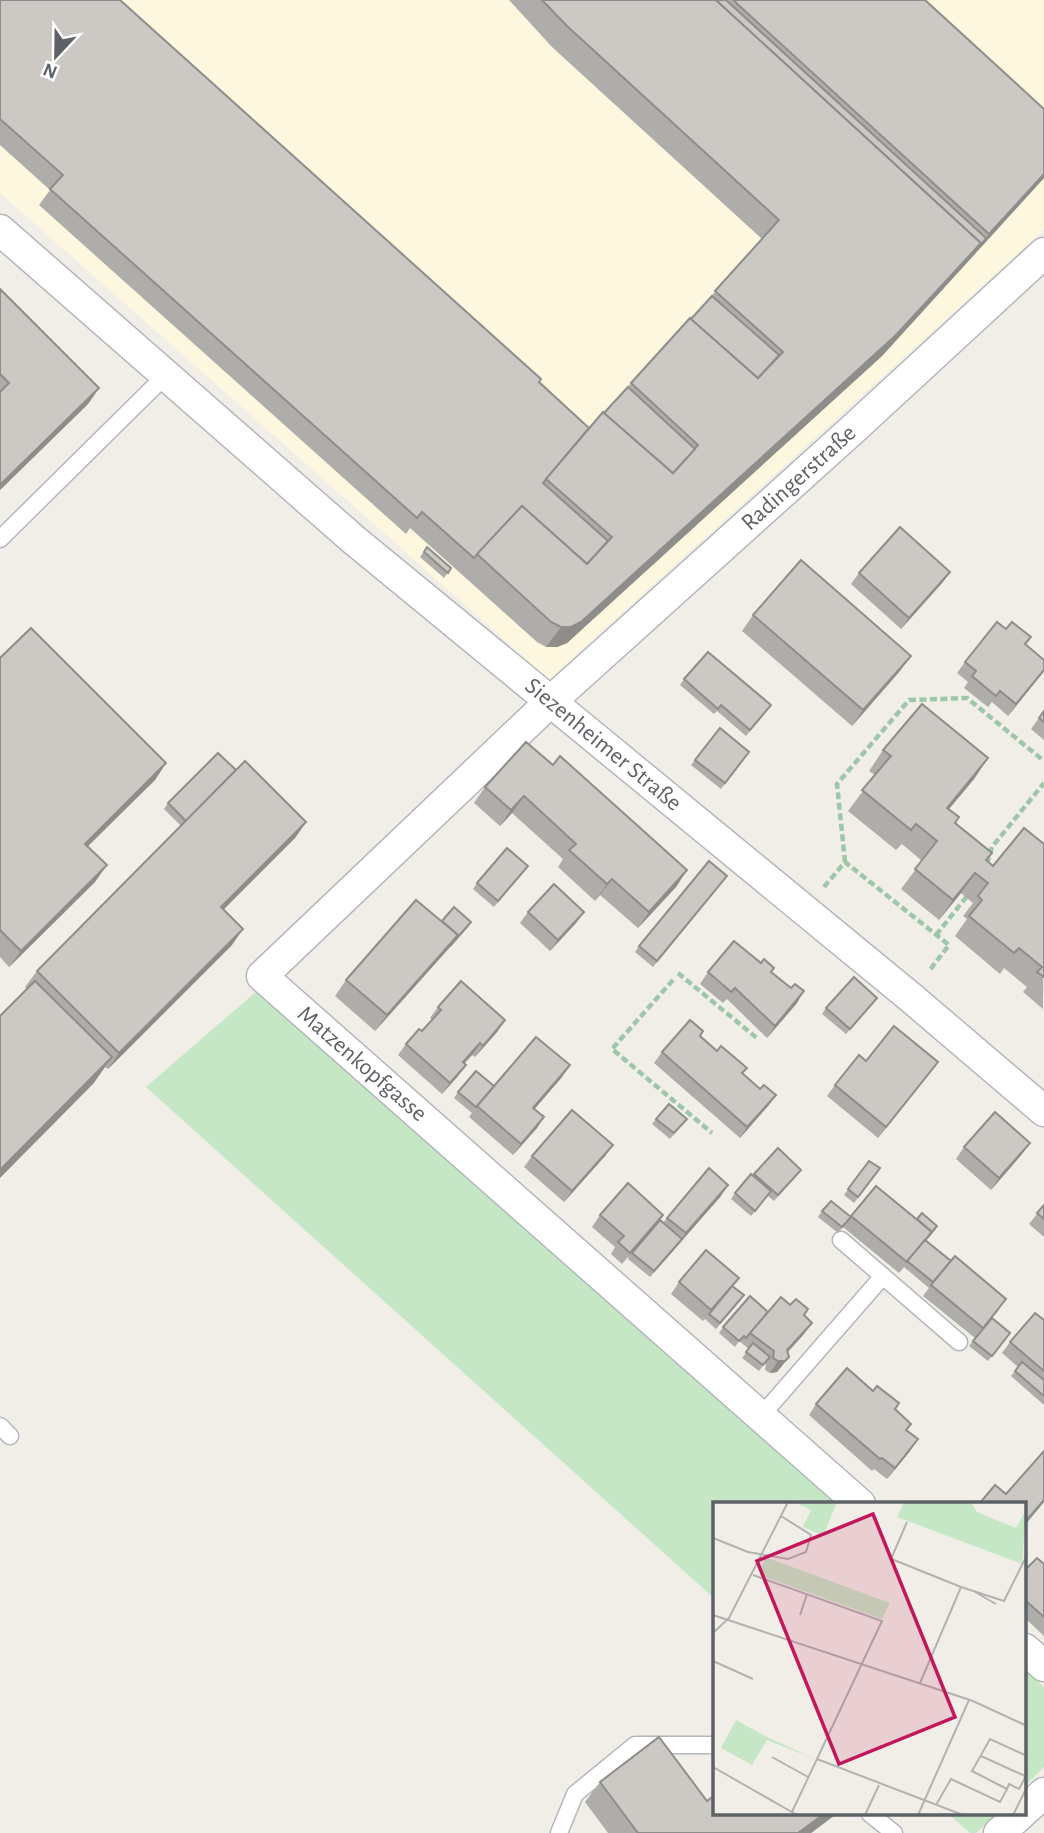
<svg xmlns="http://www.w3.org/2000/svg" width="1044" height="1833" font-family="'Alegreya Sans',sans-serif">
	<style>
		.commercial { fill: #fdf7df }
		.green { fill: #c5e7c5 }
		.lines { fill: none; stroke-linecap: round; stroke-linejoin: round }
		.service-casing { stroke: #b4b7bb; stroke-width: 19 }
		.minor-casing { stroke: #b4b7bb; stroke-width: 33 }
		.path { stroke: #9ec7aa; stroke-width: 4.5; stroke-dasharray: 7 3.5; stroke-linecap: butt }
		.service { stroke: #fff; stroke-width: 16 }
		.minor { stroke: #fff; stroke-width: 30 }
		.wall { fill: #afada9 }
		.shaded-wall { fill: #8f8d89 }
		.building { fill: #ccc9c4; stroke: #8f8d89; stroke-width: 2 }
		.labels { text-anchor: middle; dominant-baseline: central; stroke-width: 7; stroke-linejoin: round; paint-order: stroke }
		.street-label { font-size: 24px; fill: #5e6267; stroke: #fff }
		.inset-road { fill: none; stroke: #b2b2b0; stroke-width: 2 }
		.view { fill: #c2185b; fill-opacity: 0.15; stroke: #c2185b; stroke-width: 3.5 }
		.inset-edge { fill: none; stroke: #5e6267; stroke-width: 3.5 }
	</style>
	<rect width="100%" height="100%" fill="#f0eee7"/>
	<polygon class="commercial" points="0,0 1044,0 1044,230 549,679 0,193"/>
	<g class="green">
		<polygon points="258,990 838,1504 715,1504 715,1599 146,1087"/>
		<polygon points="1025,1670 1044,1687 1044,1767 1025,1786"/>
		<polygon points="949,1814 996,1814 976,1833 970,1833"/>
	</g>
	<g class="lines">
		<g class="service-casing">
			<g id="service">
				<polyline points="0,539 167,374"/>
				<polyline points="841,1240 959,1342"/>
				<polyline points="761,1416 883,1276"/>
				<polyline points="0,1426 10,1436"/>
				<polyline points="870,1814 894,1833"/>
				<polyline points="559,1833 575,1794 635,1745 715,1745"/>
			</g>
		</g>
		<g class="minor-casing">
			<g id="minor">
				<path id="s1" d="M0 230 354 540 909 996 1044 1111"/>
				<path id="s2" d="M860 1504 262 976 550 702 851 431 1044 253"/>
				<polyline points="1025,1649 1044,1666"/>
				<polyline points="1025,1810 1044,1793"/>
				<polyline points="999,1833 1021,1814"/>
			</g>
		</g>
		<g class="path">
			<polyline points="845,862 837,784 909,700 967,698 1044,761"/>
			<polyline points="987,864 992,847 1044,783"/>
			<polyline points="824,887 845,862 949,945 929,971"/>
			<polyline points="936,935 968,895"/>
			<polyline points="678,973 758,1039"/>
			<polyline points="673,980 612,1049 712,1133"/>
		</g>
		<use href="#service" class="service"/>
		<use href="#minor" class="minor"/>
	</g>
	<g class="wall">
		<polygon points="0,0 539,382 589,428 691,319 762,239 552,47 509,0 925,0 1044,178 882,356 567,643 557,647 546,647 537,642 410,528 406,534 39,205 50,190 0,145"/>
		<polygon points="0,289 99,388 88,404 0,490"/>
		<polygon points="427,547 451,568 444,578 420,557"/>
		<polygon points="950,572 942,583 901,629 851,584 859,573"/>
		<polygon points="753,615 911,656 899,672 852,726 742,631"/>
		<polygon points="1025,645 1044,671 1008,716 992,702 988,707 964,688 968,682 957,673 965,662"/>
		<polygon points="0,658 166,763 155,780 87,846 95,882 9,967 0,957"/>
		<polygon points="684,679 771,705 746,736 717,711 714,714 680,685"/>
		<polygon points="1044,711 1044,740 1031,729"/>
		<polygon points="883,750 988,758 974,779 949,809 955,823 992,853 987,861 993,866 1044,844 1043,1009 1023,992 1027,987 1004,968 1000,974 955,936 967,919 963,916 973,903 961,893 939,920 901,889 922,861 902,844 896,850 848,811 875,775 869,771"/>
		<polygon points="745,758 721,789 691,765 695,760"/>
		<polygon points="553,765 687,870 676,887 638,928 600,895 595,901 558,867 563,859 512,813 500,826 474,803 485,787"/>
		<polygon points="236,770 306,822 295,838 224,909 232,945 108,1069 105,1067 93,1084 25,987 37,971 181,826 164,809 168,803"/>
		<polygon points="524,872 494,907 473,889 477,883"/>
		<polygon points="727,876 653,967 635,952 639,946"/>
		<polygon points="528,912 584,912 576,923 550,951 520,923"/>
		<polygon points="442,921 467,928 375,1031 335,996 346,980"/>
		<polygon points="708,972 771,972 797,1003 767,1038 727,999 723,1003 700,984"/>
		<polygon points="873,1003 846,1034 822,1014 826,1008"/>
		<polygon points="438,1007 505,1020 497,1032 475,1057 472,1055 464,1063 458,1076 442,1094 398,1055 406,1044 422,1031 432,1020 430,1018"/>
		<polygon points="700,1036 760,1089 776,1095 768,1106 740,1138 654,1063 662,1052"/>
		<polygon points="866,1061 938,1062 878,1138 827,1096 835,1085"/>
		<polygon points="570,1065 562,1077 534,1109 537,1128 513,1155 469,1117 472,1113 454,1098 458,1092 494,1086"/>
		<polygon points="656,1119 687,1119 670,1139 652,1124"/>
		<polygon points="964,1147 1022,1154 991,1190 956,1159"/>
		<polygon points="778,1148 797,1175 774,1201 768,1196 751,1216 731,1199 735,1193 753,1176"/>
		<polygon points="532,1156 605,1156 564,1202 524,1167"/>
		<polygon points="869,1161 880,1168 854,1203 844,1195"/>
		<polygon points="876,1186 917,1219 937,1226 926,1241 999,1310 992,1318 1010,1333 988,1361 969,1346 975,1338 923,1296 929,1288 904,1267 899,1273 843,1227 844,1226 838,1233 818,1217 822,1211 850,1217"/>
		<polygon points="721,1196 650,1277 628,1259 629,1256 622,1264 611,1254 615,1247 592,1227 600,1215 663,1215 660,1220 663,1223 667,1218"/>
		<polygon points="1044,1205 1044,1237 1029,1224"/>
		<polygon points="679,1282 733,1286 740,1301 716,1329 705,1319 703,1321 671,1294"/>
		<polygon points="790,1305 804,1315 804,1334 788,1352 789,1357 777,1372 770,1373 765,1370 766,1362 759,1371 742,1358 749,1349 739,1341 735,1347 719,1333 723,1327"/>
		<polygon points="1044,1320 1044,1405 1011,1376 1018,1367 1002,1353 1010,1342"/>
		<polygon points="816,1404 895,1409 907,1430 910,1451 887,1479 874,1469 872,1471 809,1415"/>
		<polygon points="1044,1564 1044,1636 1025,1618 1025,1570"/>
		<polygon points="600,1782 707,1801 834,1816 811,1833 608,1833 585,1802"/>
	</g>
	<g class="shaded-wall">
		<polygon points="1044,174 1044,178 882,356 567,643 557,647 546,647 561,627 986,238"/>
		<polygon points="99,388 88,404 0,490 0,485"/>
		<polygon points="950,572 942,583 901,629 909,618"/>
		<polygon points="911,656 899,672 852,726 863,710"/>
		<polygon points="1044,670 1044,671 1008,716 1016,704"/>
		<polygon points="988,758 974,779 933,828 947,808"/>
		<polygon points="166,763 155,780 74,860 85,844"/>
		<polygon points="524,796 512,813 500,826 511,810"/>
		<polygon points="306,822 295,838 210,923 221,907"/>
		<polygon points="107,865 95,882 9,967 21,951"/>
		<polygon points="687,870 676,887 638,928 649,912"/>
		<polygon points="975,873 961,893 939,920 953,900"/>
		<polygon points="612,879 600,895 595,901 607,884"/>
		<polygon points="584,912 576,923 550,951 558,940"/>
		<polygon points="471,922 467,928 375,1031 387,1015 458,935"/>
		<polygon points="243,929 232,945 108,1069 119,1053"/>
		<polygon points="804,991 797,1003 767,1038 775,1026"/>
		<polygon points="505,1020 497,1032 475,1057 483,1046"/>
		<polygon points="480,1043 472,1055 455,1074 463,1062"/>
		<polygon points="112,1057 93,1084 0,1178 0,1170"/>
		<polygon points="938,1062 930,1073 878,1138 886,1127"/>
		<polygon points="466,1065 458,1076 442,1094 450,1083"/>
		<polygon points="570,1065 562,1077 526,1119 533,1108"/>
		<polygon points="776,1095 768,1106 740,1138 747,1127"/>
		<polygon points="544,1117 537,1128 513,1155 521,1144"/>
		<polygon points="1030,1143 1022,1154 991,1190 999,1178"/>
		<polygon points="613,1145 605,1156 564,1202 572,1191"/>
		<polygon points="728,1185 721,1196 650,1277 686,1233"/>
		<polygon points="812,1323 804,1334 779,1361 787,1350"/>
		<polygon points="789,1357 777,1372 770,1373 778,1361"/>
		<polygon points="918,1439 910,1451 887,1479 895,1468"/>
		<polygon points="1044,1500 1044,1502 1025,1525 1025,1522"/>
		<polygon points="824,1814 836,1814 811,1833 798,1833"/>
	</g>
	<g class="building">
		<polygon points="0,0 120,0 541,379 539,382 589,428 543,483 608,541 587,564 522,506 474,558 422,512 417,518 50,189 63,175 0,119"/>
		<polygon points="542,0 716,0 981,243 896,335 581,622 571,627 561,627 551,622 477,554 522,506 587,564 612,537 546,479 603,412 673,473 698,445 631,383 690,318 758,378 783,352 715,291 779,220 567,26"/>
		<polygon points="716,0 726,0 986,238 978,248 981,243"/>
		<polygon points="733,0 925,0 1044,109 1044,174 989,234"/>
		<polygon points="0,289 99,388 0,485 0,392 9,383 0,374"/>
		<polygon points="712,296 779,355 758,378 691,319"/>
		<polygon points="628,387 695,449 673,473 604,413"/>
		<polygon points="900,527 950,572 909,618 859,573"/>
		<polygon points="427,547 451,568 448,573 424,552"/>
		<polygon points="801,560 911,656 863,710 753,615"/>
		<polygon points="997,622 1006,629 1012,622 1031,637 1025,644 1044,660 1044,670 1016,704 1000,691 996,696 972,676 976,671 965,662"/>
		<polygon points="31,628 166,763 85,844 107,865 21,951 0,930 0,658"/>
		<polygon points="708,652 771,705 750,730 721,705 718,709 684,679"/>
		<polygon points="922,704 988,758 947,808 959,817 955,823 992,853 986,860 993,866 1024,828 1044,844 1044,977 1037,972 1042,967 1019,948 1014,953 969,916 982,900 978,896 988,883 975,873 953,900 915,869 937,841 916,824 911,830 862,790 891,756 883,750"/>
		<polygon points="1044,711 1044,722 1039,718"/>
		<polygon points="720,728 749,752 725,783 695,760"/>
		<polygon points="526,742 553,765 560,756 687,870 649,912 612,879 607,884 569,850 576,844 524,796 511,810 485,787"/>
		<polygon points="218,753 236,770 186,821 168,803"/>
		<polygon points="245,761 306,822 221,907 243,929 119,1053 37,971"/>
		<polygon points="507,848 528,866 498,901 477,883"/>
		<polygon points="709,861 727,876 657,961 639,946"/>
		<polygon points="554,884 584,912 558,940 528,912"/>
		<polygon points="416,900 458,935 387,1015 346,980"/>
		<polygon points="454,907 471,922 450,946 458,935 442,921"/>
		<polygon points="734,941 761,963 764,959 774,968 771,972 791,988 795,984 804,991 775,1026 735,988 731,992 708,972"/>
		<polygon points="854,977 877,998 850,1029 826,1008"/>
		<polygon points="35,981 112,1057 0,1170 0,1016"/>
		<polygon points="461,981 505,1020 483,1046 480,1043 463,1062 466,1065 450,1083 406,1044 419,1029 422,1031 441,1010 438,1007"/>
		<polygon points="690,1020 703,1031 700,1036 717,1051 721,1046 747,1068 742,1073 760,1089 764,1085 776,1095 747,1127 662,1052"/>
		<polygon points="894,1026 938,1062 886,1127 835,1085 859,1055 866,1061"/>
		<polygon points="536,1037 570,1065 533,1108 544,1117 521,1144 477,1106"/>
		<polygon points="476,1071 494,1086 476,1107 458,1092"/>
		<polygon points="669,1104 687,1119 674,1133 656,1119"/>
		<polygon points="572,1110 613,1145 572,1191 532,1156"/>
		<polygon points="995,1112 1030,1143 999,1178 964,1147"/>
		<polygon points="778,1148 801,1170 778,1195 754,1174"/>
		<polygon points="869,1161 880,1168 858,1197 848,1189"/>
		<polygon points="709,1168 728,1185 686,1233 667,1218"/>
		<polygon points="751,1174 771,1191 755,1211 735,1193"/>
		<polygon points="628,1183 663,1215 630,1253 618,1242 624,1236 600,1215"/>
		<polygon points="876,1186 932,1232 907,1262 851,1216"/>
		<polygon points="831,1201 851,1217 842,1227 822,1211"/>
		<polygon points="1044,1205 1044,1219 1037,1213"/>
		<polygon points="922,1213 937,1226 928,1237 932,1232 917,1219"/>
		<polygon points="660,1220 682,1239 654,1271 632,1253"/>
		<polygon points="925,1240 951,1261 933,1282 907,1261"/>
		<polygon points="706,1250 739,1278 711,1310 679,1282"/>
		<polygon points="955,1256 1006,1299 983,1328 931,1285"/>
		<polygon points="732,1286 744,1295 720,1323 709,1314"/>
		<polygon points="750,1296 768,1312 746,1338 744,1336 739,1341 723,1327"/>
		<polygon points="781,1297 790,1305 796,1299 808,1309 804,1315 812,1323 787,1350 789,1357 785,1361 778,1361 773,1358 774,1351 750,1333"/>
		<polygon points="1035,1313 1044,1320 1044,1371 1010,1342"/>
		<polygon points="992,1318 1010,1333 992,1356 973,1341"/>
		<polygon points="753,1343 770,1357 763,1365 746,1352"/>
		<polygon points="1022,1362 1044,1380 1044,1396 1015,1371"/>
		<polygon points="847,1368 873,1391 877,1386 899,1403 895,1409 911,1424 906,1430 918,1439 895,1468 882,1458 880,1459 816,1404"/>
		<polygon points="1044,1451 1044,1500 1025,1522 1025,1504 979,1504 995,1485 1006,1494"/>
		<polygon points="1037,1558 1044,1564 1044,1617 1025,1600 1025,1570"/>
		<polygon points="659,1737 707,1801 715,1795 715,1814 824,1814 798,1833 638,1833 600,1782"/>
	</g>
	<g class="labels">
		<g class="street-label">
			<text stroke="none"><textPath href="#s2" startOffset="1530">Radingerstraße</textPath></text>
			<text stroke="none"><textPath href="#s1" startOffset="793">Siezenheimer Straße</textPath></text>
			<text transform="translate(362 1064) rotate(41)">Matzenkopfgasse</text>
		</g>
	</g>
	<g transform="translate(713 1502)">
		<rect width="313" height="313" fill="#f0eee7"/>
		<path d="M81 0H124L110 34 90 25 98 8ZM191 0H258L264 10 303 26 313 8 309 62 184 15ZM52 55 177 101 169 117 46 73ZM23 218 56 236 102 257 54 238 39 263 8 246Z" fill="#c5e7c5"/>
		<path class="inset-road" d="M0 36 35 50 75 57 93 50 98 33 68 14M176 56 248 85M178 57 194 20M40 73 169 119 79 310M262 90 283 102M0 113 260 199 314 224M87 113 94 92M0 131 16 116 75 0M0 159 40 177M207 181 248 85 291 99 314 53M268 254 312 274M314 254 277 237 259 269 294 287 296 282 306 287 314 272M59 255 95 275M104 257 250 313M0 265 84 313M223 303 238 277 287 300 294 287M152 313 166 283M205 313 256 198M300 313 314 285"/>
		<path class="view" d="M160 12 242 215 126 262 44 59Z"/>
		<rect width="313" height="313" class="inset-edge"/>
	</g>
	<g transform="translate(56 56) rotate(202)" stroke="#ffffff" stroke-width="5" paint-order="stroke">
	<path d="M0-5L12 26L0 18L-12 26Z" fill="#5e6267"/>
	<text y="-10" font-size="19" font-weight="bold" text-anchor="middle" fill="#5e6267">N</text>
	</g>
</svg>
